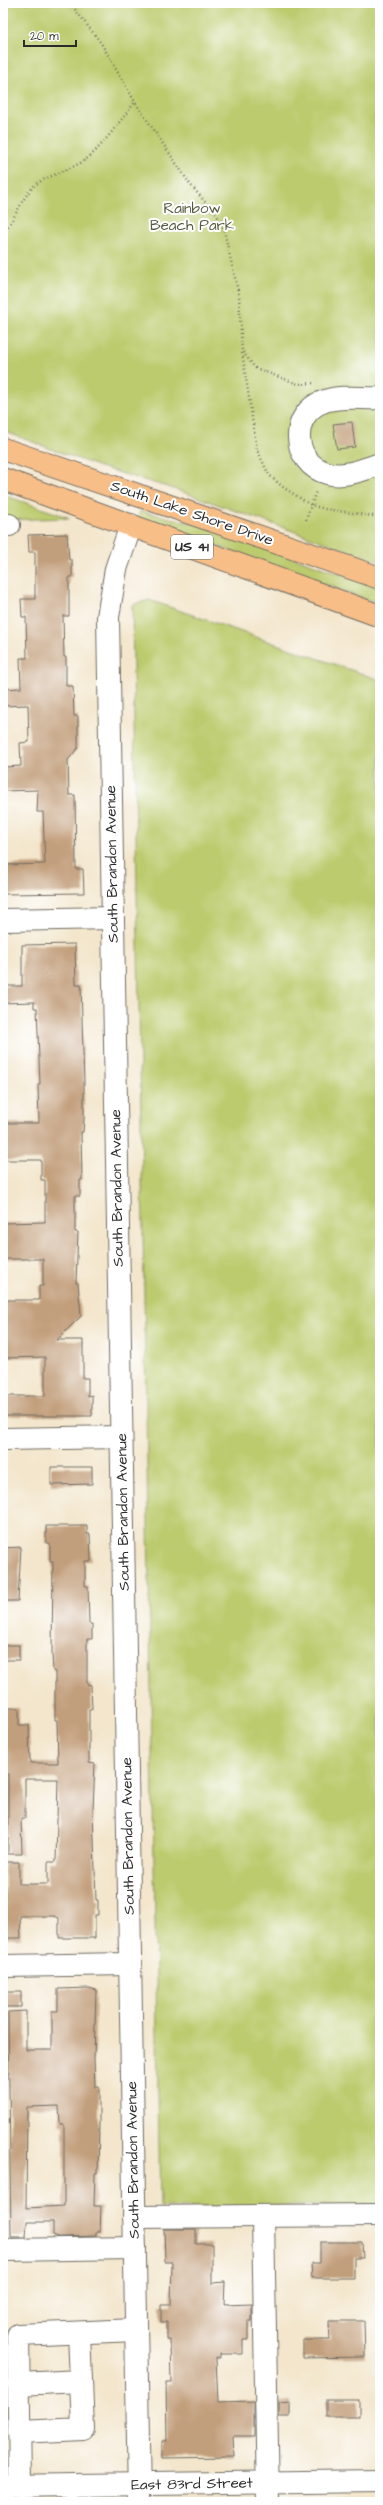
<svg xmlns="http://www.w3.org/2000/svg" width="383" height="2505" font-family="'Architects Daughter',sans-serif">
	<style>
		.green { fill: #bccb6d; stroke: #747b4c }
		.building { fill: #c29f7c; fill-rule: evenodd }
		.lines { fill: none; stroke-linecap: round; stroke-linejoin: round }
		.minor-casing { stroke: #716c63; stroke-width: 24 }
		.major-casing { stroke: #716c63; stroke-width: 24 }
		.path { stroke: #716c63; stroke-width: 2.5; stroke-dasharray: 1 3; stroke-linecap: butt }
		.minor { stroke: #fff; stroke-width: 22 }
		.major { stroke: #f7be87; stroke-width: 22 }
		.labels { text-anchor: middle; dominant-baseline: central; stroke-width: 4; stroke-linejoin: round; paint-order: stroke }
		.shield { fill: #fff; stroke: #6b6b6b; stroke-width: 1 }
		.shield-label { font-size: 14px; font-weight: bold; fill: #2b2b2b }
		.park-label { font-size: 15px; fill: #565b3f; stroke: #fff }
		.street-label { font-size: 15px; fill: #2b2b2b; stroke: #fff }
	</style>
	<rect width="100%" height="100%" fill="#fff"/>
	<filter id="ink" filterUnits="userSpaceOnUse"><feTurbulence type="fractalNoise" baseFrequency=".025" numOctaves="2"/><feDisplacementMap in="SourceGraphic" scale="8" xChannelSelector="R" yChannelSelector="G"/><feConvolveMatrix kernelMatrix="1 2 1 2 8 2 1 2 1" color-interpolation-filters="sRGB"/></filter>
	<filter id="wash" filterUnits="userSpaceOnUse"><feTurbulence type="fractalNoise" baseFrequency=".012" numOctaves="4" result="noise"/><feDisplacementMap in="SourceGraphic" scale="16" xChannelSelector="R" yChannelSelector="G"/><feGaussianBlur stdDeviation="0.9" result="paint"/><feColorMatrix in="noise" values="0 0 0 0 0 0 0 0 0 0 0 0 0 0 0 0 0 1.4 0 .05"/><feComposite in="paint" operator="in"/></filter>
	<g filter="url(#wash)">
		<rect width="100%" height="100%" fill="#f3e6cc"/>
		<g class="green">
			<polygon points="3,3 380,3 380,562 174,489 100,467 3,431"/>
			<polygon points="3,495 70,518 3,520"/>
			<polygon points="140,511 204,526 380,588 380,604 138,518"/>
			<polygon points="149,600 380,680 380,2205 160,2207 132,605"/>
		</g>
		<g id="blocks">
			<g class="building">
				<polygon points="352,422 355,447 337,449 333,424"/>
				<polygon points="67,534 69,560 72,560 72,577 69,577 69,616 63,616 64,657 66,657 66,686 73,686 74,716 78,716 78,748 68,760 69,795 75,795 76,869 83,869 84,893 3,894 3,865 45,864 43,812 37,812 38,790 3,791 3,767 21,766 20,743 29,742 28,705 3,706 3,689 21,688 20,658 27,658 26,617 22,617 21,599 35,599 35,552 29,552 28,535"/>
				<polygon points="75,944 76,985 81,985 84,1083 84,1120 83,1132 81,1132 82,1180 80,1180 80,1196 75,1196 75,1232 78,1232 76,1283 78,1283 81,1316 57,1340 83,1340 83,1378 88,1378 88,1396 92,1395 92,1416 3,1416 3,1396 45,1396 45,1357 3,1358 3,1300 39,1300 39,1286 43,1286 43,1259 3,1259 3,1223 45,1222 45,1180 41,1180 41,1160 3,1160 3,1123 39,1123 38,1084 40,1084 37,1008 34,1008 34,1002 3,1003 3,986 22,986 22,945"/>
				<polygon points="51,1467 92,1467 92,1484 51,1485"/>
				<polygon points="46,1526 87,1526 87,1534 90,1534 91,1561 85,1561 85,1586 88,1586 89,1624 92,1624 92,1639 87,1639 87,1684 91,1685 92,1709 89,1709 89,1763 95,1764 93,1809 96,1900 98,1900 98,1915 95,1915 95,1938 59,1938 59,1918 54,1916 20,1916 21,1938 5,1938 4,1920 6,1921 4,1862 19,1862 19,1884 48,1884 48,1862 56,1862 58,1779 25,1779 25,1818 21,1818 22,1854 8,1854 8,1774 4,1774 3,1759 4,1708 19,1708 19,1725 29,1725 30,1763 58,1763 57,1720 55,1720 55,1672 53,1671 52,1655 53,1562 50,1562 50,1543 46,1543"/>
				<polygon points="21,1547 18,1601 3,1601 3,1548"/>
				<rect x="3" y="1645" width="16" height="15"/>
				<path d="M89 1988 96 1990 94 2058 95 2087H99V2124L98 2173H95L94 2206H101L100 2232H96V2236L59 2237 53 2235V2222H27L26 2237H11L8 2012 26 2011V2050H52V2011H58V1989ZM59 2106 60 2124H64V2206L26 2208 27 2107Z"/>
				<polygon points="3,1992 21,1992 21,2007 4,2007"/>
				<polygon points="164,2229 196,2229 196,2244 212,2244 212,2283 225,2282 224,2305 252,2304 252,2321 248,2321 248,2340 243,2340 243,2354 220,2354 220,2358 216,2358 218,2402 254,2401 254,2436 233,2436 234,2457 162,2458 162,2441 167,2441 166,2383 171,2383 170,2340 167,2340 167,2322 161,2322 161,2305 171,2305 172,2262 165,2262"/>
				<polygon points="320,2242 362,2242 363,2258 354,2258 354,2278 312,2278 311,2263 320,2263"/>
				<polygon points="329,2321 364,2321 365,2357 303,2358 303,2340 330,2340"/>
				<rect x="326" y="2400" width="33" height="17"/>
				<polygon points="290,2402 290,2417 279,2417 279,2403"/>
			</g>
		</g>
	</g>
	<g filter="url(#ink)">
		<use href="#blocks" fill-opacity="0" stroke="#716c63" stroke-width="1"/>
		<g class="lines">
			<g class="minor-casing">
				<g id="minor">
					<path d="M380 398C363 399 342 395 325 401 289 412 291 463 327 473 344 478 364 469 380 464"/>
					<polyline points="3,525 9,525"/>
					<polyline points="131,525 116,569 108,617 139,2502"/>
					<polyline points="3,920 113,918"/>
					<polyline points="3,1439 121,1437"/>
					<polyline points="3,1966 130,1964"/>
					<polyline points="263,2216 268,2502"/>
					<polyline points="134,2217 380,2215"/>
					<polyline points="3,2250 135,2248"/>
					<polyline points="18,2384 81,2381"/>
					<polyline points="19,2432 83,2429 79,2333"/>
					<polyline points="3,2486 380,2481"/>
					<polyline points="20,2486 18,2335 136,2330"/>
				</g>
			</g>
			<g class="major-casing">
				<g id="major">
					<polyline points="3,449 380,578"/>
					<polyline points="3,479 380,616"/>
				</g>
			</g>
			<g class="path">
				<polyline points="70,3 101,43 135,102 190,184 222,222 239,295 242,352 257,450 269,475 284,488 311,505 325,509 380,517"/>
				<path d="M3 233C15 219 20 201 33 187 41 178 72 169 85 160 98 152 124 116 135 102"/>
				<polyline points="243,352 255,368 298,384 315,383"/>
				<polyline points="306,520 316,491"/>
			</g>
			<use href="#minor" class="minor"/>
			<use href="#major" class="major"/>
		</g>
	</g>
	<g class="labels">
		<rect class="shield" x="171" y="535" width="42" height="24" rx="3"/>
		<g class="shield-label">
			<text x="192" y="547">US 41</text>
		</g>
		<g class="park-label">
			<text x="192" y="208">Rainbow<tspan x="192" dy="17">Beach Park</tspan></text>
		</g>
		<g class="street-label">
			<text transform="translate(192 513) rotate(19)">South Lake Shore Drive</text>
			<text transform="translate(112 864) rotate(-91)">South Brandon Avenue</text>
			<text transform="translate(117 1188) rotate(-91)">South Brandon Avenue</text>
			<text transform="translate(123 1512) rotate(-91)">South Brandon Avenue</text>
			<text transform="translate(128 1836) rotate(-91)">South Brandon Avenue</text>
			<text transform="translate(133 2160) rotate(-91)">South Brandon Avenue</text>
			<text transform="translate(192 2484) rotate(-1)">East 83rd Street</text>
		</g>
	</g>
	<rect width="383" height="2505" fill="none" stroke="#fff" stroke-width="16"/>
	<path d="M24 40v6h52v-6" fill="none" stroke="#2b2b2b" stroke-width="2"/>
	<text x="30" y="40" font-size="12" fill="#2b2b2b" stroke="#ffffff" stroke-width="3" paint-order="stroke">20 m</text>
</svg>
